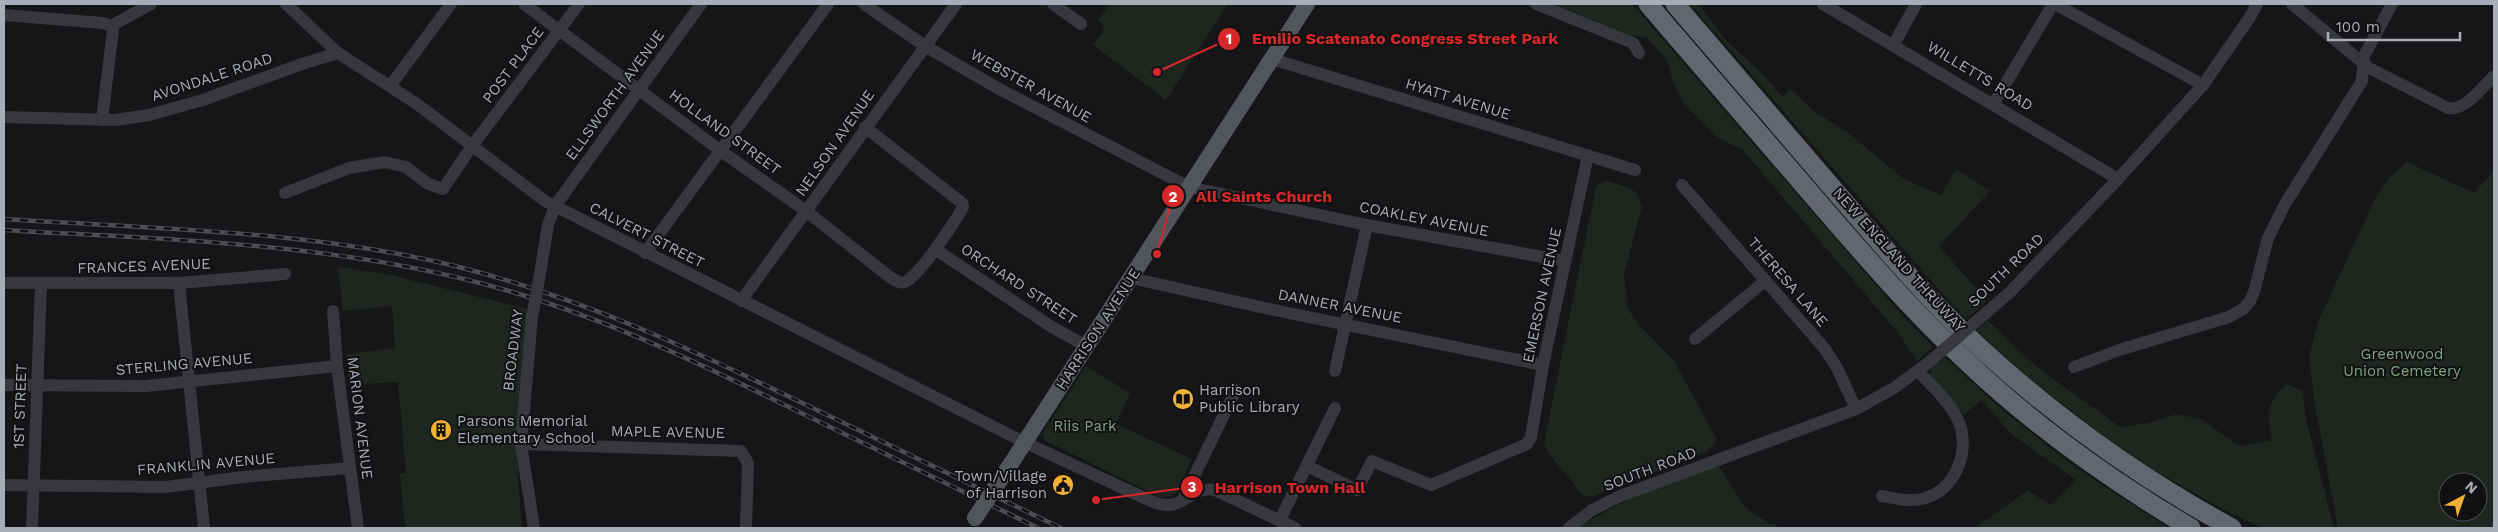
<svg xmlns="http://www.w3.org/2000/svg" width="2498" height="532" font-family="'Work Sans',sans-serif">
	<style>
		.green { fill: #1e261f; fill-rule: evenodd }
		.lines { fill: none; stroke-linecap: round; stroke-linejoin: round }
		.minor { stroke: #37383d; stroke-width: 12 }
		.major { stroke: #53555c; stroke-width: 16 }
		.highway { stroke: #63666e; stroke-width: 19 }
		.rail-casing { stroke: #4a4c52; stroke-width: 4.5 }
		.rail { stroke: #111113; stroke-width: 2.5; stroke-dasharray: 8; stroke-linecap: butt }
		.minor-bridge { stroke: #37383d; stroke-width: 12 }
		.major-bridge { stroke: #53555c; stroke-width: 16 }
		.labels { text-anchor: middle; dominant-baseline: central; stroke-width: 4; stroke-linejoin: round; paint-order: stroke }
		.street-label { font-size: 15px; fill: #a8adb8; stroke: #111113 }
		.park-label { font-size: 15px; fill: #7fa381; stroke: #111113 }
		.poi-label { font-size: 15px; fill: #a8adb8; stroke: #111113; text-anchor: start }
		.leader { fill: none; stroke: #d62828; stroke-width: 2 }
		.callout-dot { fill: #d62828; stroke: #111113; stroke-width: 2 }
		.mark-label { font-size: 15px; text-anchor: middle; font-weight: bold; fill: #fff }
		.callout-label { font-size: 16px; text-anchor: middle; font-weight: bold; fill: #d62828; stroke: #111113; stroke-width: 4; stroke-linejoin: round; paint-order: stroke }
	</style>
	<rect width="100%" height="100%" fill="#161618"/>
	<g class="green">
		<polygon points="1109,4 1228,4 1166,100 1093,45 1104,31 1103,24 1098,20"/>
		<polygon points="1554,4 1632,4 1906,320 1933,347 1917,361 1899,334 1742,149 1718,138 1685,104 1676,90 1667,61 1647,37 1632,36"/>
		<polygon points="1690,4 1699,4 1725,39 1765,77 1783,97 1790,89 1815,112 1847,132 1904,179 1941,195 1956,169 1990,191 1939,246 1987,301 1966,319 1933,283"/>
		<path d="M2407 162 2474 193 2494 171V528H2338L2314 400 2309 357 2318 322 2375 199 2389 178ZM2448 482H2478V512H2448Z"/>
		<path d="M1606 181 1625 186 1637 193 1642 206 1624 274 1628 309 1640 326 1674 361 1717 440 1706 452 1591 497 1581 494C1569 476 1554 463 1544 444L1596 186Z"/>
		<polygon points="338,267 386,274 531,310 517,434 518,479 522,528 405,528 400,474 406,473 398,382 349,385 346,354 395,348 392,306 343,311"/>
		<path d="M1988 321 2038 368 2120 427 2149 423 2177 414 2201 419 2239 446 2272 440C2267 411 2265 406 2286 384L2303 391 2306 419 2334 528H2262L2219 507 2149 467 2096 430 2034 382 1976 330Z"/>
		<polygon points="1945,357 2001,409 2073,466 2169,528 1975,528 2028,490 2050,505 2076,480 2010,433 1982,400 1964,414 1930,375 1932,368"/>
		<polygon points="1086,366 1130,393 1116,424 1192,459 1177,491 1171,496 1159,497 1044,440 1043,433"/>
		<path d="M1718 465 1745 507 1771 525 1775 524 1780 528H1579C1622 498 1669 482 1718 465Z"/>
	</g>
	<g class="lines">
		<g class="minor">
			<path d="M286 4 338 53 417 104 545 201 1026 443 1153 502C1185 514 1186 486 1215 490L1295 528"/>
			<path d="M524 4 721 151 806 211 891 278C895 280 900 284 905 282 920 275 948 231 958 216L963 207 962 203 865 127"/>
			<polyline points="864,4 925,46 1001,90 1189,187 1367,225 1565,261"/>
			<polyline points="1053,4 1081,24"/>
			<polyline points="1536,4 1633,43 1639,53"/>
			<polyline points="1823,4 2118,179"/>
			<polyline points="2055,4 2203,85"/>
			<path d="M2292 4 2369 68 2448 108C2466 111 2482 87 2494 76"/>
			<polyline points="4,15 103,23 111,26 151,4"/>
			<polyline points="1894,44 1916,4"/>
			<polyline points="1272,59 1635,170"/>
			<polyline points="390,86 451,4"/>
			<polyline points="1994,103 2053,4"/>
			<polyline points="4,117 115,120 149,115 203,100 302,64 338,53"/>
			<polyline points="102,120 113,30 111,26"/>
			<polyline points="1682,185 1825,349 1837,368 1856,409"/>
			<polyline points="285,193 349,168 385,162 406,167 428,184 443,189 472,146 579,4"/>
			<polyline points="935,249 1052,327 1086,346"/>
			<polyline points="645,253 828,4"/>
			<polyline points="540,274 548,225 555,206 701,4"/>
			<polyline points="1131,278 1274,310 1543,365"/>
			<polyline points="4,283 179,283 285,274"/>
			<polyline points="179,283 204,528"/>
			<polyline points="741,301 956,4"/>
			<polyline points="333,311 337,366 358,528"/>
			<polyline points="1987,312 2010,292 2118,179 2203,85 2250,17 2257,4"/>
			<polyline points="532,317 521,444 534,528"/>
			<polyline points="1695,339 1765,281"/>
			<polyline points="2074,367 2119,350 2229,317 2243,309 2250,301 2254,292 2268,238 2285,204 2362,81 2364,56 2392,4"/>
			<polyline points="1335,371 1367,225"/>
			<polyline points="4,385 146,386 337,366"/>
			<polyline points="521,444 741,451 748,463 746,528"/>
			<polyline points="1307,466 1357,490 1372,461 1431,485 1527,444 1531,437 1543,365 1588,155"/>
			<polyline points="4,485 166,487 243,477 350,468"/>
			<path d="M1882 496C1897 499 1913 503 1928 497 1959 486 1972 444 1956 416 1947 399 1931 385 1918 371"/>
			<polyline points="1183,499 1236,390"/>
			<polyline points="1280,520 1335,408"/>
			<polyline points="32,528 41,284"/>
			<polyline points="1569,528 1592,510 1620,496 1856,409 1894,388 1928,363"/>
		</g>
		<polyline class="major" points="1012,462 1307,4"/>
		<g class="highway">
			<path d="M1648 4C1701 65 1754 127 1807 189 1858 248 1908 307 1965 360 2033 425 2110 480 2191 528"/>
			<path d="M1675 4C1728 66 1782 129 1836 192 1882 245 1926 298 1978 346 2055 417 2140 478 2232 528"/>
		</g>
		<g class="rail-casing">
			<g id="rail">
				<path d="M4 219C154 229 308 230 455 266 587 299 697 352 819 411 900 450 980 489 1061 528"/>
				<path d="M4 230C173 240 345 243 509 291 609 320 703 365 797 411 877 450 958 489 1038 528"/>
			</g>
		</g>
		<use href="#rail" class="rail"/>
		<g class="minor-bridge">
			<polyline points="532,317 540,274"/>
			<polyline points="1928,363 1987,312"/>
		</g>
		<polyline class="major-bridge" points="975,518 1012,462"/>
	</g>
	<defs>
		<g id="library-disc" transform="scale(1.125)"><circle r="9.5" fill="#f2b134" stroke="#111113"/><path d="M-6-4Q-3-5.5-.7-3.5V5Q-3 3-6 4ZM6-4Q3-5.5 .7-3.5V5Q3 3 6 4Z" fill="#111"/></g>
		<g id="building-disc" transform="scale(1.125)"><circle r="9.5" fill="#f2b134" stroke="#111113"/><path d="M-4-6H4V6H1V3H-1V6H-4ZM-2.5-4.3h1.7v1.8h-1.7ZM.8-4.3h1.7v1.8H.8ZM-2.5-1h1.7V.8h-1.7ZM.8-1h1.7V.8H.8Z" fill="#111"/></g>
		<g id="civic-disc" transform="scale(1.125)"><circle r="9.5" fill="#f2b134" stroke="#111113"/><path d="M-.6-6.5H3V-4.5H.6V-3L4-1V1h2V6H-6V1h2V-1L-.6-3ZM-1.2 2.5V6h2.4V2.5Z" fill="#111"/></g>
	</defs>
	<g fill-rule="evenodd">
		<use href="#library-disc" x="1183" y="399"/>
		<use href="#building-disc" x="441" y="430"/>
		<use href="#civic-disc" x="1063" y="485"/>
	</g>
	<g class="labels">
		<g class="street-label">
			<text transform="translate(513 65) rotate(-53)">POST PLACE</text>
			<text transform="translate(1980 76) rotate(31)">WILLETTS ROAD</text>
			<text transform="translate(212 77) rotate(-18)">AVONDALE ROAD</text>
			<text transform="translate(1031 86) rotate(29)">WEBSTER AVENUE</text>
			<text transform="translate(615 95) rotate(-54)">ELLSWORTH AVENUE</text>
			<text transform="translate(1458 99) rotate(17)">HYATT AVENUE</text>
			<text transform="translate(725 132) rotate(36)">HOLLAND STREET</text>
			<text transform="translate(835 143) rotate(-55)">NELSON AVENUE</text>
			<text transform="translate(1424 219) rotate(11)">COAKLEY AVENUE</text>
			<text transform="translate(647 235) rotate(27)">CALVERT STREET</text>
			<text transform="translate(1899 260) rotate(48)">NEW ENGLAND THRUWAY</text>
			<text transform="translate(144 266) rotate(-2)">FRANCES AVENUE</text>
			<text transform="translate(2006 270) rotate(-44)">SOUTH ROAD</text>
			<text transform="translate(1788 282) rotate(49)">THERESA LANE</text>
			<text transform="translate(1019 284) rotate(33)">ORCHARD STREET</text>
			<text transform="translate(1542 295) rotate(-78)">EMERSON AVENUE</text>
			<text transform="translate(1340 306) rotate(11)">DANNER AVENUE</text>
			<text transform="translate(1098 329) rotate(-57)">HARRISON AVENUE</text>
			<text transform="translate(513 350) rotate(-83)">BROADWAY</text>
			<text transform="translate(184 364) rotate(-5)">STERLING AVENUE</text>
			<text transform="translate(20 406) rotate(-88)">1ST STREET</text>
			<text transform="translate(360 418) rotate(83)">MARION AVENUE</text>
			<text transform="translate(668 432) rotate(1)">MAPLE AVENUE</text>
			<text transform="translate(206 464) rotate(-5)">FRANKLIN AVENUE</text>
			<text transform="translate(1650 469) rotate(-21)">SOUTH ROAD</text>
		</g>
		<g class="park-label">
			<text x="2402" y="354">Greenwood<tspan x="2402" dy="17">Union Cemetery</tspan></text>
			<text x="1085" y="426">Riis Park</text>
		</g>
		<g class="poi-label">
			<text x="1199" y="390">Harrison<tspan x="1199" dy="17">Public Library</tspan></text>
			<text x="457" y="421">Parsons Memorial<tspan x="457" dy="17">Elementary School</tspan></text>
			<text x="1047" y="476" text-anchor="end">Town/Village<tspan x="1047" dy="17">of Harrison</tspan></text>
		</g>
	</g>
	<path class="leader" d="M1157 72L1229 39M1157 254L1173 196M1096 500L1192 487"/>
	<g class="callout-dot">
		<circle cx="1157" cy="72" r="5"/>
		<circle cx="1157" cy="254" r="5"/>
		<circle cx="1096" cy="500" r="5"/>
		<circle cx="1229" cy="39" r="12"/>
		<circle cx="1173" cy="196" r="12"/>
		<circle cx="1192" cy="487" r="12"/>
	</g>
	<g class="mark-label">
		<text x="1229" y="44">1</text>
		<text x="1173" y="202">2</text>
		<text x="1192" y="492">3</text>
	</g>
	<g class="callout-label">
		<text x="1405" y="44">Emilio Scatenato Congress Street Park</text>
		<text x="1264" y="202">All Saints Church</text>
		<text x="1290" y="493">Harrison Town Hall</text>
	</g>
	<rect width="2498" height="532" fill="none" stroke="#a8adb8" stroke-width="10"/>
	<g transform="translate(2463 497) rotate(41)"><circle r="24" fill="#111113" stroke="#4d4f55"/>
	<path d="M0-4L9 19L0 12L-9 19Z" fill="#f2b134"/>
	<text y="-8" font-size="14" font-weight="bold" text-anchor="middle" fill="#a8adb8">N</text>
	</g>
	<path d="M2328 32v8h132v-8" fill="none" stroke="#a8adb8" stroke-width="2.5"/>
	<text x="2336" y="32" font-size="15" fill="#a8adb8" stroke="#111113" stroke-width="4" paint-order="stroke">100 m</text>
</svg>
